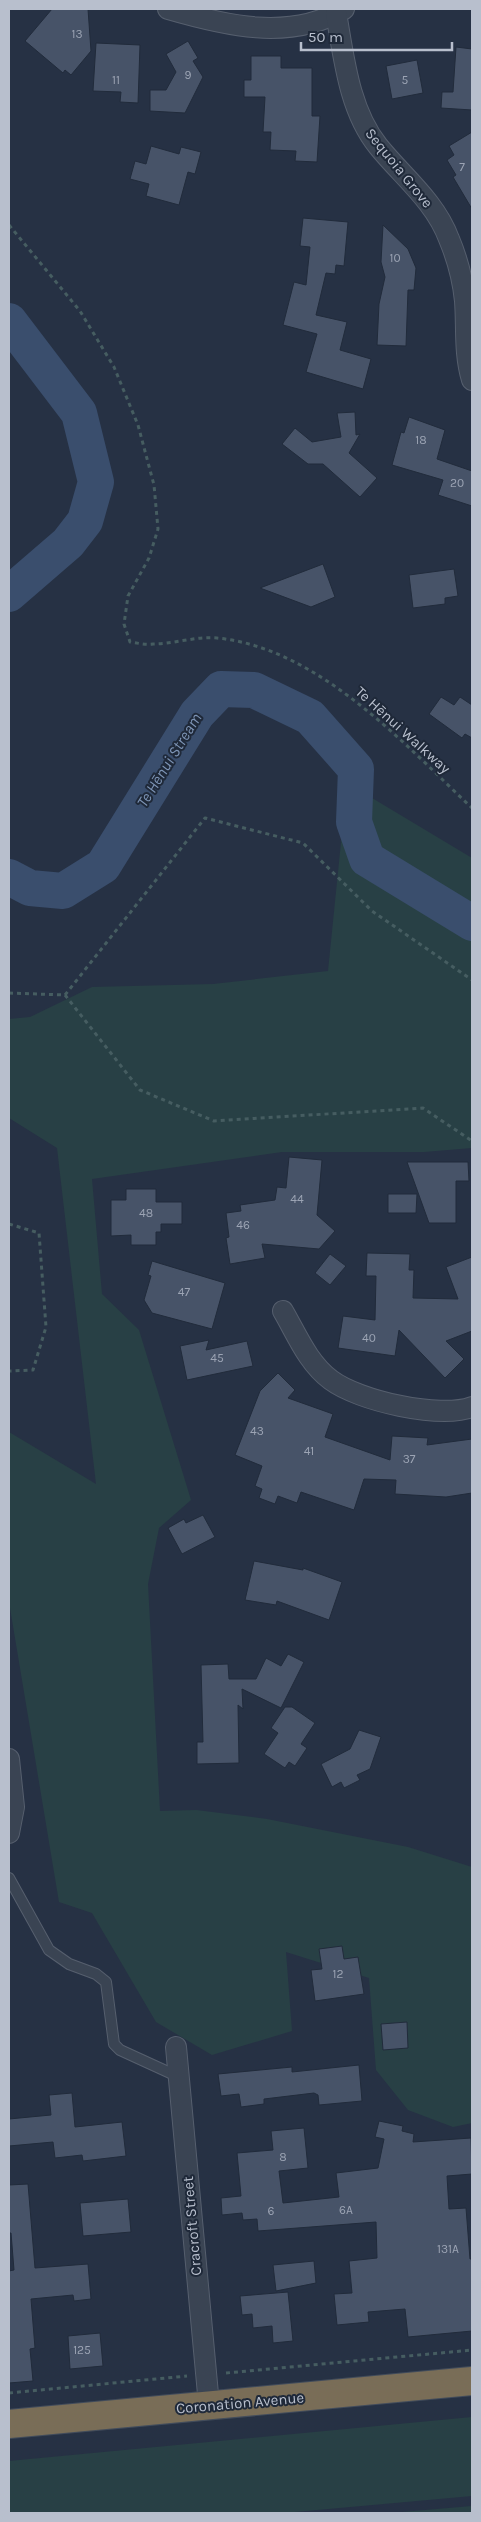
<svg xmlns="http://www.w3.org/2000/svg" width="481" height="2522" font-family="Karla,sans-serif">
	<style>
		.green { fill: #284045 }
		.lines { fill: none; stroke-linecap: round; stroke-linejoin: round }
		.river { stroke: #3a4e6d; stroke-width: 36 }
		.building { fill: #475368; stroke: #212b3b }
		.lane-casing { stroke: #565f6e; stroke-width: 12 }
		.street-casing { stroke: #565f6e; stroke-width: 22 }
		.highway-casing { stroke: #424c5b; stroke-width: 30 }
		.path { stroke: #465d61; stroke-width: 3; stroke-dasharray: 4 4; stroke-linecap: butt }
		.lane { stroke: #3a4453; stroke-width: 10 }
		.street { stroke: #3a4453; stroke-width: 20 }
		.highway { stroke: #796d57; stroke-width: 28 }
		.labels { text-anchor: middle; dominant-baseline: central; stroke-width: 4; stroke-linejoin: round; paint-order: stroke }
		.number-label { font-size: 12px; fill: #9ca4b4 }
		.street-label { font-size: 15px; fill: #b8bfcd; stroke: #1f2939 }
		.water-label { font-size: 16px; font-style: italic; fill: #7d94b5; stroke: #1f2939 }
	</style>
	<rect width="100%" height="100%" fill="#263144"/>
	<g class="green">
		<polygon points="347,783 472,858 472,1148 424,1152 282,1152 92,1179 102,1294 139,1330 191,1500 159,1528 148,1584 160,1811 196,1810 267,1819 408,1847 472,1867 472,2123 453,2127 408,2110 376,2070 369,1978 286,1952 292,2031 212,2055 156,2022 92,1913 59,1902 9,1602 9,1432 96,1484 57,1148 9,1118 9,1019 30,1017 92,987 213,984 328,971"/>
		<polygon points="472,2417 472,2496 284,2513 9,2513 9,2461"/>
		<polygon points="472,2506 472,2513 390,2513"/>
	</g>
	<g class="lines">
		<g class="river">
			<polyline points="9,321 79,413 96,482 85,521 68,543 9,594"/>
			<polyline points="9,877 30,888 63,891 103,866 197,714 221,689 254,690 310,717 356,769 354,822 367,859 472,923"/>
		</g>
	</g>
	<g class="building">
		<polygon points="52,9 88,9 91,51 71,75 65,70 63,73 25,41"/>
		<polygon points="188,41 198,58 193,61 203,77 185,113 150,111 150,90 166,90 176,72 166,54"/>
		<polygon points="96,43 140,45 138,103 120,102 121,92 93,91"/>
		<polygon points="456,47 472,49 472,110 441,108 442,92 453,92"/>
		<polygon points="251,56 281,56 281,68 312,68 312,116 320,116 317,162 295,161 296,151 270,150 271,132 263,132 265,97 244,97 244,80 251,80"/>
		<polygon points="417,60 423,93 392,99 386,66"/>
		<polygon points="472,132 472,209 453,177 456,175 447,160 454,155 449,146"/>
		<polygon points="151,146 179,154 181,147 201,152 195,174 188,172 179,205 146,196 149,184 130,179 135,161 146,164"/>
		<polygon points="303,218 348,222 344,266 336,265 335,274 326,273 316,315 347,322 340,350 371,359 363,389 306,372 317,334 283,325 294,282 306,285 310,247 300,246"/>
		<polygon points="383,225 408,249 416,268 414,290 408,290 406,346 377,345 379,304 385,277 381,262"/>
		<polygon points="355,412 356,435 360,434 349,453 377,478 360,497 323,464 308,464 282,444 295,428 312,442 341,437 337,413"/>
		<polygon points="409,417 445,430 437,459 472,471 472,506 438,495 443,480 392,465 401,432 404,433"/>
		<polygon points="323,564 335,597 311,607 260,588"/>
		<polygon points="454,569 458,596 445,598 445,604 413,608 409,575"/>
		<polygon points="441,697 454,705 460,697 472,705 472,738 465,734 462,738 429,714"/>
		<polygon points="289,1157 322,1160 317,1215 335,1231 319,1249 262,1244 265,1258 230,1264 226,1238 229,1237 226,1213 241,1211 240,1205 275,1200 277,1187 286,1188"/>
		<polygon points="407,1162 468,1162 469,1181 456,1181 456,1223 429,1223"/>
		<polygon points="126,1189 156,1189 156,1202 182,1202 182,1224 161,1224 161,1232 156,1232 156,1245 131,1245 131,1235 111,1236 111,1200 126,1200"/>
		<polygon points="388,1194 417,1194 416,1213 388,1213"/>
		<polygon points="367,1253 410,1254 409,1270 414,1270 413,1298 458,1299 446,1267 472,1257 472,1331 446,1341 464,1359 445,1378 399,1330 395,1356 338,1348 343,1316 375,1320 376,1276 366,1276"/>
		<polygon points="330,1254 346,1266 330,1285 315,1273"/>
		<polygon points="152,1261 225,1283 212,1329 152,1313 144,1300 151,1276 148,1275"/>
		<polygon points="209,1340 206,1350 247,1341 253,1366 187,1380 180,1346"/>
		<polygon points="278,1373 295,1390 288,1398 333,1414 325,1437 390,1460 392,1436 428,1438 427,1445 472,1439 472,1493 446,1497 395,1494 396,1480 364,1479 354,1510 301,1492 297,1503 278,1496 275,1504 259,1498 262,1489 255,1486 262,1466 235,1455 260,1391"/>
		<polygon points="203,1515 215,1537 182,1554 168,1528 184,1519 186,1523"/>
		<polygon points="254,1561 303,1570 303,1568 342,1582 329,1620 277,1601 276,1605 245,1600"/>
		<polygon points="288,1654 304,1662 281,1708 242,1689 243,1709 238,1705 239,1763 197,1764 197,1742 203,1742 201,1665 228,1664 229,1679 256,1679 266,1658 281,1666"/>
		<polygon points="285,1707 292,1707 315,1723 301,1744 307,1748 295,1766 289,1762 285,1768 264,1754 278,1733 271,1728"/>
		<polygon points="359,1730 381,1737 370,1769 357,1775 360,1780 344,1788 341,1782 332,1787 321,1764 350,1749"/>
		<polygon points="342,1946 344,1959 358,1957 364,1994 315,2001 311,1970 322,1969 319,1949"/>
		<polygon points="407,2022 408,2048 383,2050 381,2024"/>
		<polygon points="359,2065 362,2101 319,2105 318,2095 314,2093 264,2099 264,2104 241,2107 239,2094 221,2096 218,2074 292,2067 292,2072"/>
		<polygon points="72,2093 75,2127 122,2122 126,2156 83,2161 82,2155 55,2158 53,2142 9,2146 9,2119 51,2115 49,2095"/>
		<polygon points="379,2121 403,2126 402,2131 414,2134 413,2142 471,2138 472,2174 447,2176 449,2209 466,2208 470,2259 472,2259 472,2331 408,2337 405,2309 368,2312 369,2322 337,2325 334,2294 352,2293 349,2261 377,2258 376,2222 258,2231 257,2219 243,2220 242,2213 222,2215 221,2198 241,2196 237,2153 273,2150 271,2131 304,2128 308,2168 279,2171 283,2203 339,2197 336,2173 378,2168 384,2139 375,2137"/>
		<polygon points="28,2184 35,2268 88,2264 91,2299 74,2301 73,2295 31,2299 35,2348 30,2349 33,2381 9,2383 9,2271 14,2270 11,2233 9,2233 9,2185"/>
		<polygon points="128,2199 131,2232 83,2236 80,2203"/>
		<polygon points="314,2261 316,2283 276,2291 273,2265"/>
		<polygon points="288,2292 293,2341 273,2343 272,2326 253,2328 252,2314 242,2315 240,2296"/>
		<polygon points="100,2333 103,2366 70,2369 68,2336"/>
	</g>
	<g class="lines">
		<g class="lane-casing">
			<polyline id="lane" points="9,1878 49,1950 69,1964 96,1974 106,1982 114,2044 120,2050 179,2077"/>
		</g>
		<g class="street-casing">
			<g id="street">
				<path d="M168 9C223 25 290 42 344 9"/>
				<path d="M336 13C344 58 349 110 378 146 402 176 435 201 449 239 457 258 463 281 465 301 467 328 464 353 472 380"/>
				<path d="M283 1311C297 1335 308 1363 331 1380 359 1401 440 1419 472 1407"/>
				<polyline points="9,1759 14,1807 9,1833"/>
				<polyline points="176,2047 209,2405"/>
			</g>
		</g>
		<g class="highway-casing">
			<polyline id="highway" points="9,2424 472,2381"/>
		</g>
		<g class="path">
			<path d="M9 225 80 311 114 367 138 425 154 485 158 529 149 558 128 596 124 624 130 642C138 643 145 645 153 644 174 644 196 636 217 638 318 648 402 742 472 808"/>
			<polyline points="9,993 65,995 205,818 303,843 372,911 472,980"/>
			<polyline points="65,995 140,1090 214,1121 423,1108 472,1141"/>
			<polyline points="9,1224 39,1233 46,1327 33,1370 9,1371"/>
			<polyline points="226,2373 472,2350"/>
			<polyline points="9,2393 187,2376"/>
		</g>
		<use href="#lane" class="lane"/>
		<use href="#street" class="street"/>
		<use href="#highway" class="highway"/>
	</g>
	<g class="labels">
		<g class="number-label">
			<text x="77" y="34">13</text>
			<text x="188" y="75">9</text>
			<text x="116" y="80">11</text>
			<text x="405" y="80">5</text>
			<text x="462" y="167">7</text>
			<text x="395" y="258">10</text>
			<text x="421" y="440">18</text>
			<text x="457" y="483">20</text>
			<text x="297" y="1199">44</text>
			<text x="146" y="1213">48</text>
			<text x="243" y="1225">46</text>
			<text x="184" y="1292">47</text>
			<text x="369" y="1338">40</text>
			<text x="217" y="1358">45</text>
			<text x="257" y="1431">43</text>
			<text x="309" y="1451">41</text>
			<text x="409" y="1459">37</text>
			<text x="338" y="1974">12</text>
			<text x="283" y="2157">8</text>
			<text x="346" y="2210">6A</text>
			<text x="271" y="2211">6</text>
			<text x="448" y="2249">131A</text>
			<text x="82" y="2350">125</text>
		</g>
		<g class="street-label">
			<text transform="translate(399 168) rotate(51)">Sequoia Grove</text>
			<text transform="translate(403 730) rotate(42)">Te Hēnui Walkway</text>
			<text transform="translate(192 2226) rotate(-95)">Cracroft Street</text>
			<text transform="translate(240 2403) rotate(-5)">Coronation Avenue</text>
		</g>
		<g class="water-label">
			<text transform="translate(169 760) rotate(-58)">Te Hēnui Stream</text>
		</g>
	</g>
	<rect width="481" height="2522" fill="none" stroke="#b8bfcd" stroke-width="20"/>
	<path d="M301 42v8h151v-8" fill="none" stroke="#b8bfcd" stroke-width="2.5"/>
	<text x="308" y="42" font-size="15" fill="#b8bfcd" stroke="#1f2939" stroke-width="4" paint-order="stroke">50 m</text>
</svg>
